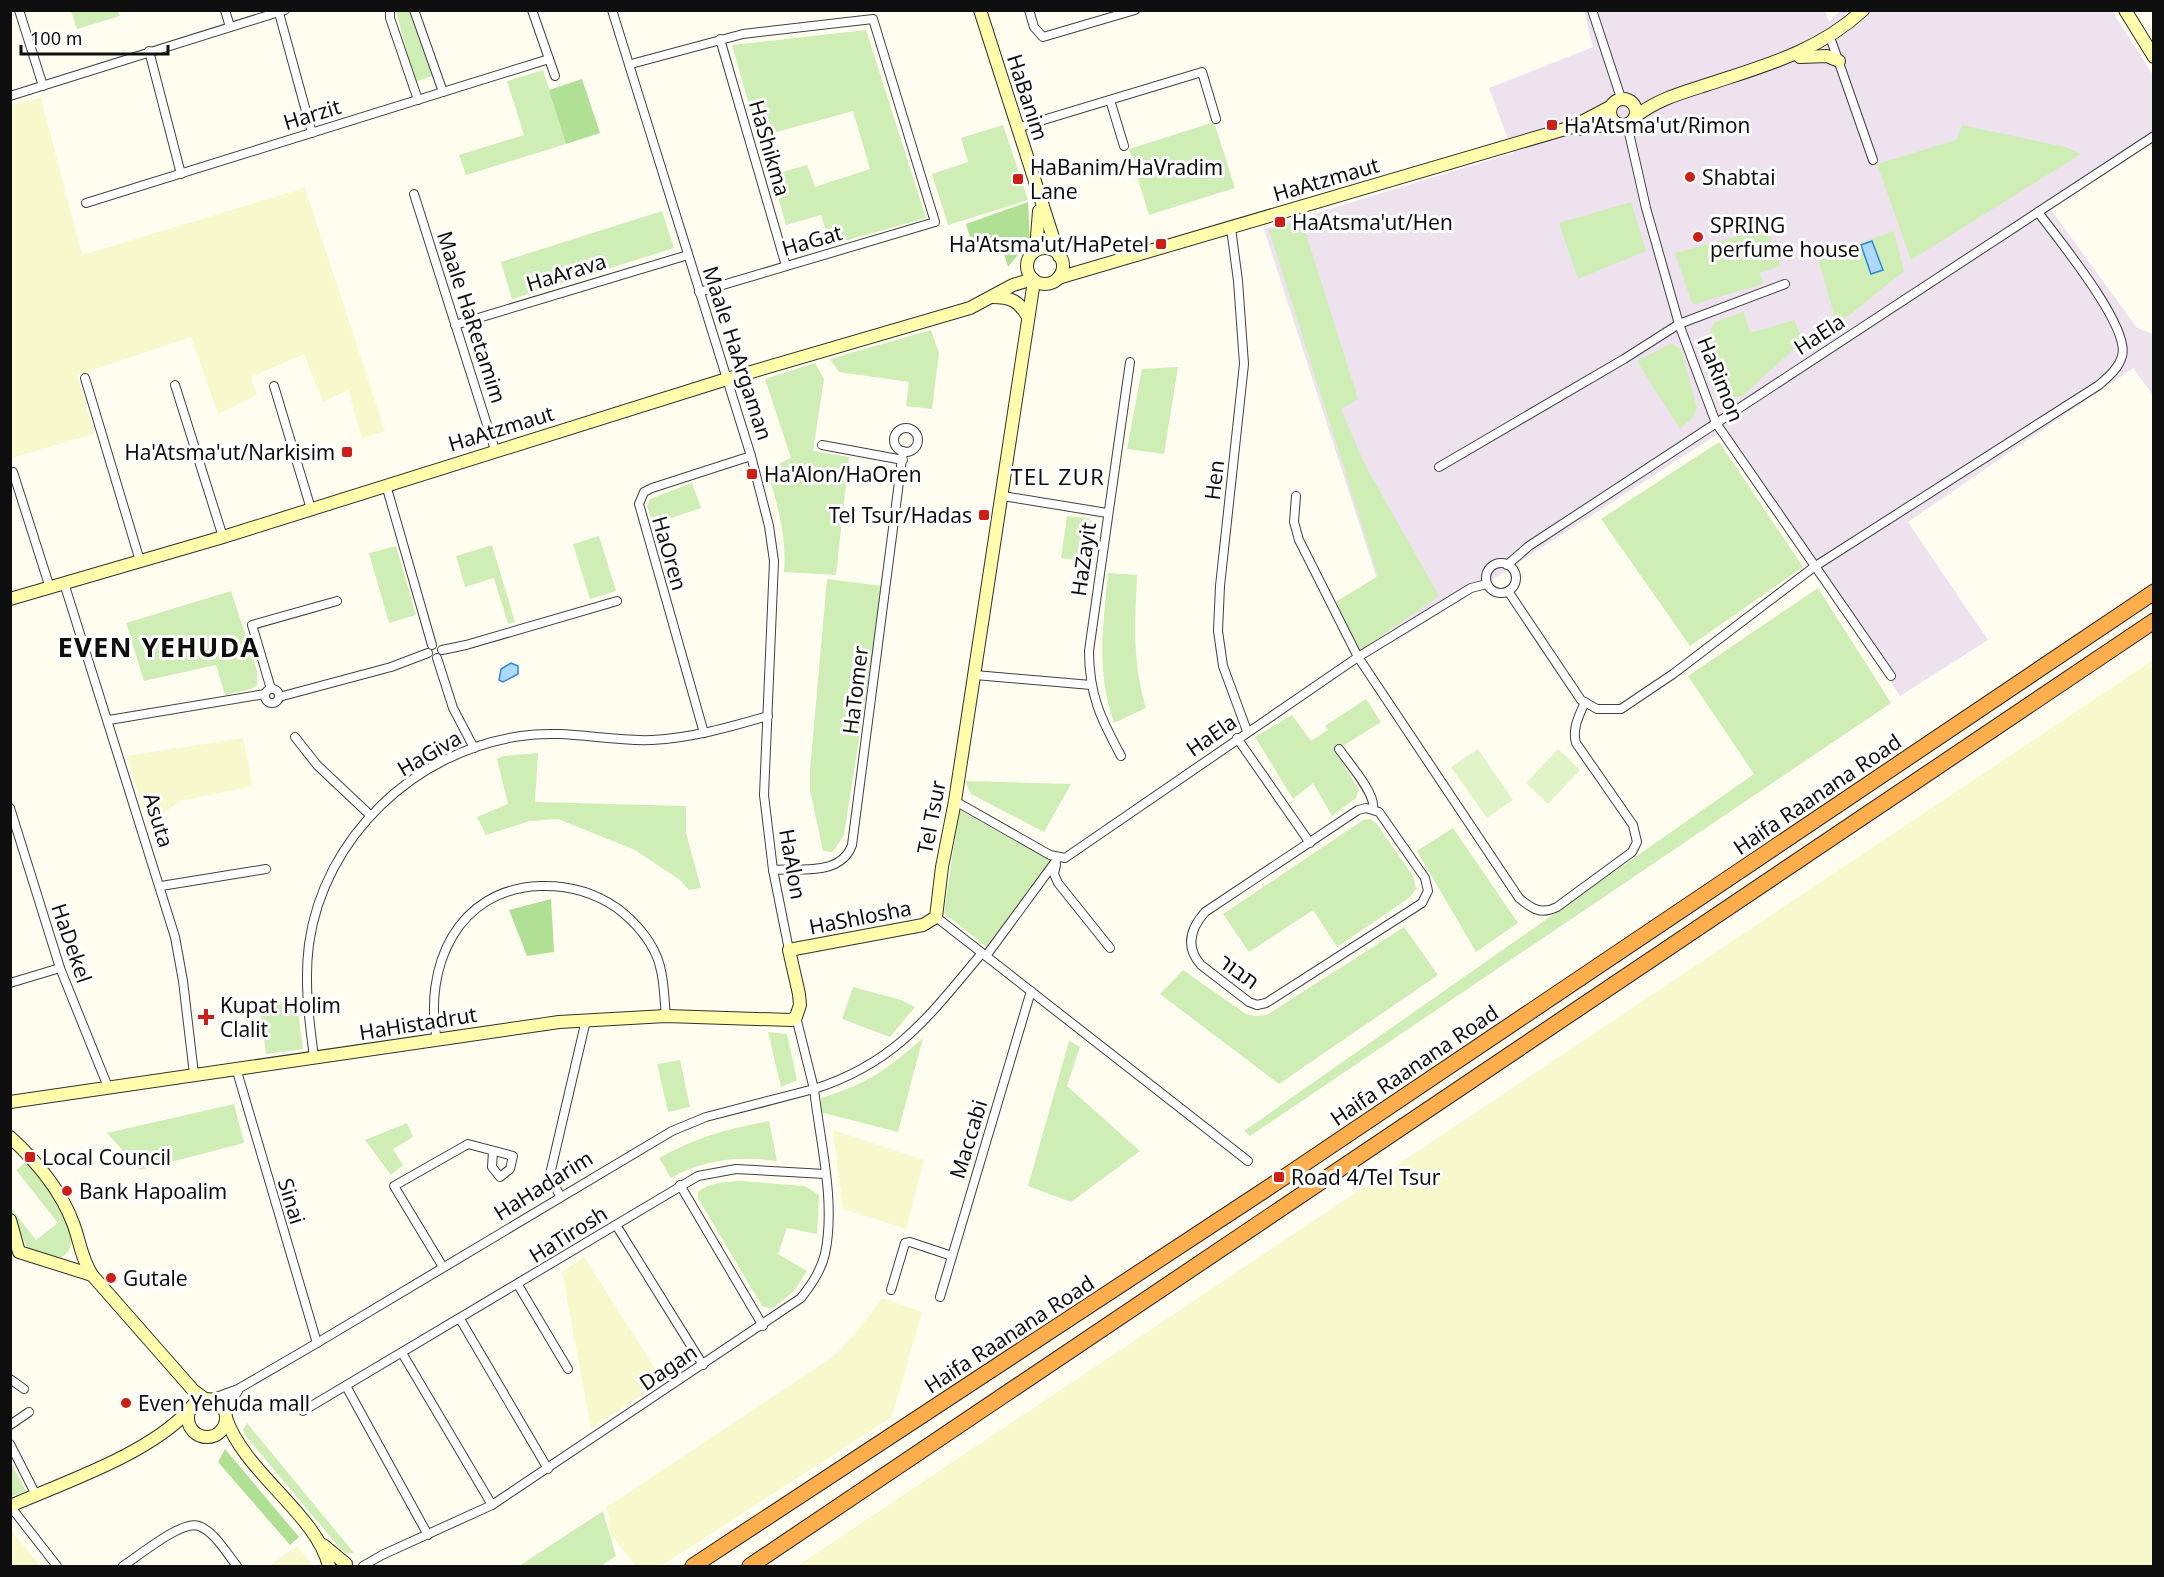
<svg xmlns="http://www.w3.org/2000/svg" width="2164" height="1577" font-family="Georgia,'Noto Sans Hebrew',serif">
	<style>
		.industrial { fill: #eee2ee }
		.farmland { fill: #f8f8cd }
		.green { fill: #ceeeb5 }
		.forest { fill: #afe093 }
		.pitch { fill: #e1f4c8 }
		.water { fill: #afd9fc; stroke: #2f87da; stroke-width: 1.5 }
		.lines { fill: none; stroke-linecap: round; stroke-linejoin: round }
		.street-casing { stroke: #414141; stroke-width: 10 }
		.secondary-casing { stroke: #303030; stroke-width: 14 }
		.highway-casing { stroke: #1f1f1f; stroke-width: 17 }
		.street { stroke: #fff; stroke-width: 8 }
		.secondary { stroke: #fffdab; stroke-width: 12 }
		.highway { stroke: #ffae4e; stroke-width: 15 }
		.poi-dot { fill: #cd1f18; stroke: #fff; stroke-width: 2 }
		.labels { text-anchor: middle; dominant-baseline: central; stroke-width: 6; stroke-linejoin: round; paint-order: stroke }
		.street-label { font-size: 21px; fill: #0e0e0e; stroke: #fff }
		.poi-label { font-size: 21px; fill: #0e0e0e; stroke: #fff; text-anchor: start }
		.neighbourhood-label { font-size: 22px; letter-spacing: 1.5px; fill: #0e0e0e; stroke: #fff }
		.district-label { font-size: 27px; font-weight: bold; letter-spacing: 1.5px; fill: #0e0e0e; stroke: #fff }
	</style>
	<rect width="100%" height="100%" fill="#fffdf0"/>
	<polygon class="industrial" points="1825,10 1829,22 1841,10 2112,11 2153,75 2153,132 2046,203 2137,328 2153,334 2153,395 2133,368 1908,522 1988,640 1900,696 1724,430 1397,641 1264,229 1513,153 1489,88 1593,47 1584,11"/>
	<g class="farmland">
		<polygon points="41,98 82,255 305,188 385,431 362,439 348,390 323,402 304,354 251,377 257,395 218,414 191,337 77,375 94,434 11,458 11,105"/>
		<polygon points="2153,660 2153,1566 797,1566"/>
		<polygon points="243,738 253,786 180,801 148,824 127,756"/>
		<polygon points="833,1130 924,1160 906,1229 843,1209"/>
		<polygon points="584,1257 663,1381 591,1428 562,1272"/>
		<polygon points="882,1298 922,1312 892,1417 661,1566 636,1566 611,1535 607,1507 831,1358 855,1334"/>
		<polygon points="11,1530 40,1566 11,1566"/>
		<polygon points="297,1546 313,1566 269,1566"/>
	</g>
	<g class="green">
		<polygon points="71,11 118,11 120,16 77,29"/>
		<polygon points="396,11 409,11 432,76 415,82"/>
		<polygon points="866,30 926,218 830,245 821,215 786,225 772,175 807,165 815,187 870,169 853,111 758,137 732,45"/>
		<polygon points="543,70 566,144 466,175 459,155 524,135 507,81"/>
		<polygon points="1214,122 1235,188 1149,215 1129,149"/>
		<polygon points="1003,125 1028,200 948,225 932,174 968,162 961,138"/>
		<polygon points="1962,125 2065,147 2081,154 1911,260 1877,164 1956,140"/>
		<polygon points="1631,202 1646,251 1578,279 1559,223"/>
		<polygon points="662,211 674,248 512,299 501,262"/>
		<polygon points="1302,221 1358,399 1341,409 1364,463 1439,596 1360,651 1334,603 1378,576 1269,230"/>
		<polygon points="1767,228 1781,266 1760,273 1763,284 1695,304 1692,303 1675,253"/>
		<polygon points="1894,231 1904,271 1837,325 1818,258"/>
		<path d="M1744 312 1750 333 1794 320 1803 341 1741 397H1734L1728 392C1721 374 1700 339 1715 322Z"/>
		<polygon points="931,330 939,353 932,409 906,406 909,382 839,372 830,359"/>
		<polygon points="1672,343 1681,350 1697,408 1693,417 1680,429 1637,361"/>
		<path d="M815 363 824 379 813 451 849 457 836 575 784 572C787 536 777 504 767 469L791 458 765 379Z"/>
		<polygon points="1178,367 1164,454 1127,449 1142,369"/>
		<polygon points="1719,442 1803,567 1690,646 1601,519"/>
		<polygon points="692,483 701,508 653,524 647,506 650,499"/>
		<polygon points="1067,516 1088,518 1094,525 1091,562 1061,558"/>
		<polygon points="599,536 616,591 590,599 573,544"/>
		<polygon points="492,545 515,622 508,624 494,578 465,587 456,556"/>
		<polygon points="396,546 416,615 389,623 369,553"/>
		<path d="M1108 573 1137 575C1135 623 1132 660 1146 708L1114 723C1096 669 1103 629 1108 573Z"/>
		<polygon points="827,579 883,586 844,835 833,852 823,851 810,790 810,770"/>
		<polygon points="1818,588 1891,703 1250,1136 1244,1131 1754,774 1688,676"/>
		<polygon points="231,591 257,670 257,685 251,689 225,695 216,665 144,681 126,623"/>
		<polygon points="1366,699 1381,722 1335,751 1359,790 1356,798 1332,816 1313,783 1293,799 1255,737 1292,715 1311,741 1328,730 1325,726"/>
		<polygon points="538,753 535,802 686,806 686,833 701,888 689,890 680,880 635,850 558,819 530,821 486,835 477,817 508,804 497,759 503,756"/>
		<polygon points="965,781 1071,784 1044,832 971,794"/>
		<polygon points="959,810 1051,861 989,949 944,913"/>
		<polygon points="1370,819 1376,823 1413,876 1416,889 1409,898 1337,947 1313,910 1249,952 1223,914 1363,820"/>
		<polygon points="1453,828 1518,923 1476,952 1417,851"/>
		<polygon points="1404,927 1438,975 1279,1084 1160,994 1183,970 1246,1014 1255,1016 1267,1015"/>
		<polygon points="853,987 901,1000 915,1007 890,1037 842,1019"/>
		<polygon points="297,1002 303,1049 266,1054 260,1007"/>
		<polygon points="768,1032 787,1034 797,1080 781,1087"/>
		<path d="M923 1038 898 1132 820 1112 821 1098C869 1083 885 1071 923 1038Z"/>
		<polygon points="1069,1041 1080,1047 1067,1086 1140,1151 1071,1202 1028,1186"/>
		<polygon points="680,1060 690,1107 668,1112 657,1064"/>
		<polygon points="234,1104 244,1143 140,1170 107,1133"/>
		<path d="M769 1121 777 1161C738 1156 706 1159 671 1178L659 1158C697 1137 727 1129 769 1121Z"/>
		<polygon points="407,1123 413,1137 393,1149 403,1165 391,1175 365,1140"/>
		<path d="M26 1162C40 1179 98 1243 58 1259L28 1249 11 1214 10 1207 36 1240 58 1223 16 1170Z"/>
		<path d="M741 1181 805 1186 819 1195 817 1234 787 1228 778 1254 807 1271 794 1291 772 1309 762 1306 698 1198V1192C709 1182 726 1182 741 1181Z"/>
		<polygon points="247,1423 354,1553 345,1553 338,1546 245,1435 243,1430"/>
		<polygon points="10,1461 26,1491 11,1497 10,1497"/>
		<polygon points="603,1511 616,1556 601,1566 519,1566"/>
	</g>
	<g class="forest">
		<polygon points="582,79 600,133 566,144 549,90"/>
		<polygon points="1028,202 1030,240 1008,267 1002,247 975,254 966,224"/>
		<polygon points="551,899 554,952 527,956 509,910"/>
		<polygon points="225,1449 299,1537 290,1545 218,1462"/>
	</g>
	<g class="pitch">
		<polygon points="1478,749 1513,800 1487,818 1451,767"/>
		<polygon points="1558,749 1580,770 1548,804 1526,783"/>
	</g>
	<g class="water">
		<polygon points="1872,241 1883,270 1871,274 1861,245"/>
		<polygon points="511,663 518,666 518,674 503,682 499,680 501,669"/>
	</g>
	<g class="lines">
		<g class="street-casing">
			<g id="street">
				<polyline points="19,10 43,86"/>
				<polyline points="225,10 230,27"/>
				<polyline points="390,10 390,18 418,100"/>
				<polyline points="414,10 443,92"/>
				<polyline points="532,10 555,76"/>
				<polyline points="612,10 751,456 769,526 774,561 764,795 773,870 789,950"/>
				<polyline points="1029,10 1034,27 1043,37 1135,10"/>
				<polyline points="1592,10 1621,98"/>
				<polyline points="279,13 312,133"/>
				<polyline points="1830,37 1873,160"/>
				<polyline points="720,39 786,266"/>
				<polyline points="149,51 181,174"/>
				<polyline points="631,64 743,34 873,19 935,222 699,292"/>
				<polyline points="10,96 285,10"/>
				<polyline points="1110,100 1124,146"/>
				<polyline points="1627,124 1646,208 1679,324 1716,423 1891,676"/>
				<polyline points="1017,128 1202,72 1216,119"/>
				<polyline points="414,194 495,450"/>
				<polyline points="86,203 549,59"/>
				<polyline points="1231,228 1238,281 1244,364 1220,586 1218,631 1223,666 1247,731"/>
				<polyline points="455,325 688,255"/>
				<polyline points="85,378 140,561"/>
				<polyline points="175,385 223,537"/>
				<polyline points="274,386 311,509"/>
				<circle cx="906" cy="440" r="12"/>
				<polyline points="822,445 903,460"/>
				<polyline points="1439,467 1624,359 1679,324 1785,284"/>
				<polyline points="13,472 50,588"/>
				<polyline points="386,485 432,645"/>
				<polyline points="1003,496 1107,513"/>
				<path d="M1296 496 1294 522 1299 540 1358 657 1519 898C1532 909 1541 915 1557 907L1632 852 1637 842 1633 825 1576 743C1572 728 1579 716 1585 702"/>
				<circle cx="1501" cy="578" r="15"/>
				<polyline points="1507,565 1529,546 2154,136"/>
				<polyline points="64,583 175,937 183,981 194,1074"/>
				<path d="M1508 591 1581 700 1597 709H1621L1673 674 1814 567 2099 385C2108 377 2119 368 2122 356 2131 327 2057 238 2038 212"/>
				<polyline points="442,650 466,645 617,601"/>
				<polyline points="437,658 453,708 474,748"/>
				<polyline points="975,675 1091,685"/>
				<circle cx="272" cy="696" r="7"/>
				<polyline points="271,689 252,625 337,601"/>
				<polyline points="279,697 391,667 428,653"/>
				<polyline points="109,720 265,694"/>
				<polyline points="704,733 639,504 644,492 652,488 751,456"/>
				<polyline points="295,737 317,765 370,815"/>
				<polyline points="1237,738 1310,843"/>
				<path d="M1339 749C1348 762 1376 794 1373 808"/>
				<path d="M1121 756C1101 719 1089 695 1089 651L1130 362"/>
				<polyline points="955,801 1050,855 1065,858 1358,657 1471,588 1487,584"/>
				<polyline points="10,808 60,968 108,1087"/>
				<path d="M1366 808 1379 812 1425 878 1428 891 1422 903 1266 1003 1257 1005 1249 1002 1201 965C1185 947 1190 929 1205 912L1358 810Z"/>
				<polyline points="1056,865 1054,874 1058,883 1110,948"/>
				<path d="M773 870C801 868 841 876 852 845L903 451"/>
				<polyline points="161,886 266,869"/>
				<polyline points="936,917 1248,1161"/>
				<polyline points="986,956 1058,858"/>
				<polyline points="10,983 60,968"/>
				<path d="M437 1041C423 967 457 889 540 886 569 885 594 892 617 908 634 921 649 938 657 957 664 975 664 996 666 1016"/>
				<path d="M314 1057C309 1020 304 982 309 944 324 837 415 751 521 736 565 729 609 742 652 740 692 738 730 727 768 716"/>
				<polyline points="236,1068 317,1343"/>
				<polyline points="680,1185 763,1326"/>
				<polyline points="560,1196 553,1182 551,1170 586,1020"/>
				<polyline points="616,1225 703,1365"/>
				<polyline points="443,1267 394,1186 468,1144 513,1156 510,1169 500,1177 492,1167 493,1151"/>
				<polyline points="518,1285 568,1369"/>
				<polyline points="891,1290 905,1243 910,1242 952,1256"/>
				<polyline points="940,1297 1031,991"/>
				<polyline points="460,1319 548,1469"/>
				<polyline points="402,1353 492,1505"/>
				<polyline points="10,1379 24,1389"/>
				<polyline points="346,1386 428,1535"/>
				<polyline points="211,1399 238,1389 317,1343 672,1131 706,1117 814,1089 796,1017"/>
				<polyline points="303,1411 698,1176 736,1169 825,1174"/>
				<polyline points="226,1415 228,1406 238,1391"/>
				<polyline points="10,1425 29,1412"/>
				<polyline points="10,1444 36,1495"/>
				<polyline points="10,1506 57,1566"/>
				<path d="M123 1566C139 1556 181 1520 199 1526 215 1532 227 1554 237 1566"/>
				<path d="M363 1566 382 1555 492 1505 801 1298C811 1285 821 1271 825 1254 836 1202 820 1142 814 1089 896 1063 930 1015 982 953"/>
			</g>
		</g>
		<g class="secondary-casing">
			<g id="secondary">
				<polyline points="980,10 1059,256"/>
				<polyline points="2125,10 2154,57"/>
				<polyline points="1800,57 1827,56 1839,61"/>
				<circle cx="1623" cy="112" r="13"/>
				<path d="M1635 117C1656 100 1681 93 1706 85 1763 66 1818 52 1863 10"/>
				<polyline points="1572,127 1581,129 1615,123"/>
				<circle cx="1045" cy="266" r="18"/>
				<polyline points="1036,250 1039,211"/>
				<polyline points="1058,278 1572,127 1610,107"/>
				<path d="M992 297C1011 297 1019 301 1028 317"/>
				<polyline points="10,599 223,537 727,379 970,308 1013,285 1033,279"/>
				<polyline points="10,1102 559,1022 666,1016 791,1020 796,1017 800,1005 799,994 789,950 923,925 936,917 942,867 955,801 1034,281"/>
				<path d="M10 1137C35 1160 61 1191 73 1223 80 1241 81 1258 92 1275L193 1390 205 1399"/>
				<polyline points="10,1220 19,1252 92,1275"/>
				<circle cx="207" cy="1418" r="19"/>
				<path d="M226 1418C244 1472 316 1514 329 1566"/>
				<path d="M10 1506C65 1482 149 1454 189 1410"/>
				<polyline points="323,1545 346,1564"/>
			</g>
		</g>
		<g class="highway-casing">
			<g id="highway">
				<polyline points="693,1566 1286,1176 2154,592"/>
				<polyline points="750,1566 2154,621"/>
			</g>
		</g>
		<use href="#street" class="street"/>
		<use href="#secondary" class="secondary"/>
		<use href="#highway" class="highway"/>
	</g>
	<g class="poi-dot">
		<rect x="1546" y="119" width="12" height="12" rx="3"/>
		<circle cx="1690" cy="177" r="6"/>
		<rect x="1012" y="173" width="12" height="12" rx="3"/>
		<rect x="1274" y="216" width="12" height="12" rx="3"/>
		<circle cx="1698" cy="237" r="6"/>
		<rect x="1155" y="238" width="12" height="12" rx="3"/>
		<rect x="341" y="446" width="12" height="12" rx="3"/>
		<rect x="746" y="468" width="12" height="12" rx="3"/>
		<rect x="978" y="509" width="12" height="12" rx="3"/>
		<path d="M203 1008h6v6h6v6h-6v6h-6v-6h-6v-6h6z"/>
		<rect x="24" y="1151" width="12" height="12" rx="3"/>
		<rect x="1273" y="1171" width="12" height="12" rx="3"/>
		<circle cx="67" cy="1191" r="6"/>
		<circle cx="111" cy="1278" r="6"/>
		<circle cx="126" cy="1403" r="6"/>
	</g>
	<g class="labels">
		<g class="street-label">
			<text transform="translate(1028 97) rotate(72)">HaBanim</text>
			<text transform="translate(312 114) rotate(-17)">Harzit</text>
			<text transform="translate(770 148) rotate(74)">HaShikma</text>
			<text transform="translate(1326 179) rotate(-16)">HaAtzmaut</text>
			<text transform="translate(812 240) rotate(-16)">HaGat</text>
			<text transform="translate(566 272) rotate(-17)">HaArava</text>
			<text transform="translate(472 317) rotate(72)">Maale HaRetamim</text>
			<text transform="translate(1819 334) rotate(-33)">HaEla</text>
			<text transform="translate(738 353) rotate(72)">Maale HaArgaman</text>
			<text transform="translate(1721 379) rotate(68)">HaRimon</text>
			<text transform="translate(501 428) rotate(-17)">HaAtzmaut</text>
			<text transform="translate(1214 480) rotate(-83)">Hen</text>
			<text transform="translate(670 553) rotate(74)">HaOren</text>
			<text transform="translate(1083 559) rotate(-82)">HaZayit</text>
			<text transform="translate(855 690) rotate(-83)">HaTomer</text>
			<text transform="translate(1211 735) rotate(-35)">HaEla</text>
			<text transform="translate(429 753) rotate(-30)">HaGiva</text>
			<text transform="translate(1817 794) rotate(-34)">Haifa Raanana Road</text>
			<text transform="translate(931 817) rotate(-79)">Tel Tsur</text>
			<text transform="translate(159 820) rotate(73)">Asuta</text>
			<text transform="translate(793 864) rotate(80)">HaAlon</text>
			<text transform="translate(860 917) rotate(-11)">HaShlosha</text>
			<text transform="translate(72 943) rotate(71)">HaDekel</text>
			<text transform="translate(1239 971) rotate(36)">תבור</text>
			<text transform="translate(418 1023) rotate(-9)">HaHistadrut</text>
			<text transform="translate(1414 1065) rotate(-34)">Haifa Raanana Road</text>
			<text transform="translate(968 1139) rotate(-73)">Maccabi</text>
			<text transform="translate(543 1185) rotate(-32)">HaHadarim</text>
			<text transform="translate(292 1201) rotate(73)">Sinai</text>
			<text transform="translate(568 1234) rotate(-32)">HaTirosh</text>
			<text transform="translate(1009 1334) rotate(-33)">Haifa Raanana Road</text>
			<text transform="translate(668 1367) rotate(-34)">Dagan</text>
		</g>
		<g class="poi-label">
			<text x="1564" y="125">Ha'Atsma'ut/Rimon</text>
			<text x="1030" y="167">HaBanim/HaVradim<tspan x="1030" dy="24">Lane</tspan></text>
			<text x="1702" y="177">Shabtai</text>
			<text x="1292" y="222">HaAtsma'ut/Hen</text>
			<text x="1710" y="225">SPRING<tspan x="1710" dy="24">perfume house</tspan></text>
			<text x="1149" y="244" text-anchor="end">Ha'Atsma'ut/HaPetel</text>
			<text x="335" y="452" text-anchor="end">Ha'Atsma'ut/Narkisim</text>
			<text x="764" y="474">Ha'Alon/HaOren</text>
			<text x="972" y="515" text-anchor="end">Tel Tsur/Hadas</text>
			<text x="220" y="1005">Kupat Holim<tspan x="220" dy="24">Clalit</tspan></text>
			<text x="42" y="1157">Local Council</text>
			<text x="1291" y="1177">Road 4/Tel Tsur</text>
			<text x="79" y="1191">Bank Hapoalim</text>
			<text x="123" y="1278">Gutale</text>
			<text x="138" y="1403">Even Yehuda mall</text>
		</g>
		<g class="neighbourhood-label">
			<text x="1058" y="476">TEL ZUR</text>
		</g>
		<g class="district-label">
			<text x="159" y="646">EVEN YEHUDA</text>
		</g>
	</g>
	<rect width="2164" height="1577" fill="none" stroke="#0e0e0e" stroke-width="24"/>
	<path d="M21 45v9h147v-9" fill="none" stroke="#0e0e0e" stroke-width="3"/>
	<text x="30" y="45" font-size="18" fill="#0e0e0e" stroke="#ffffff" stroke-width="4.5" paint-order="stroke">100 m</text>
</svg>
